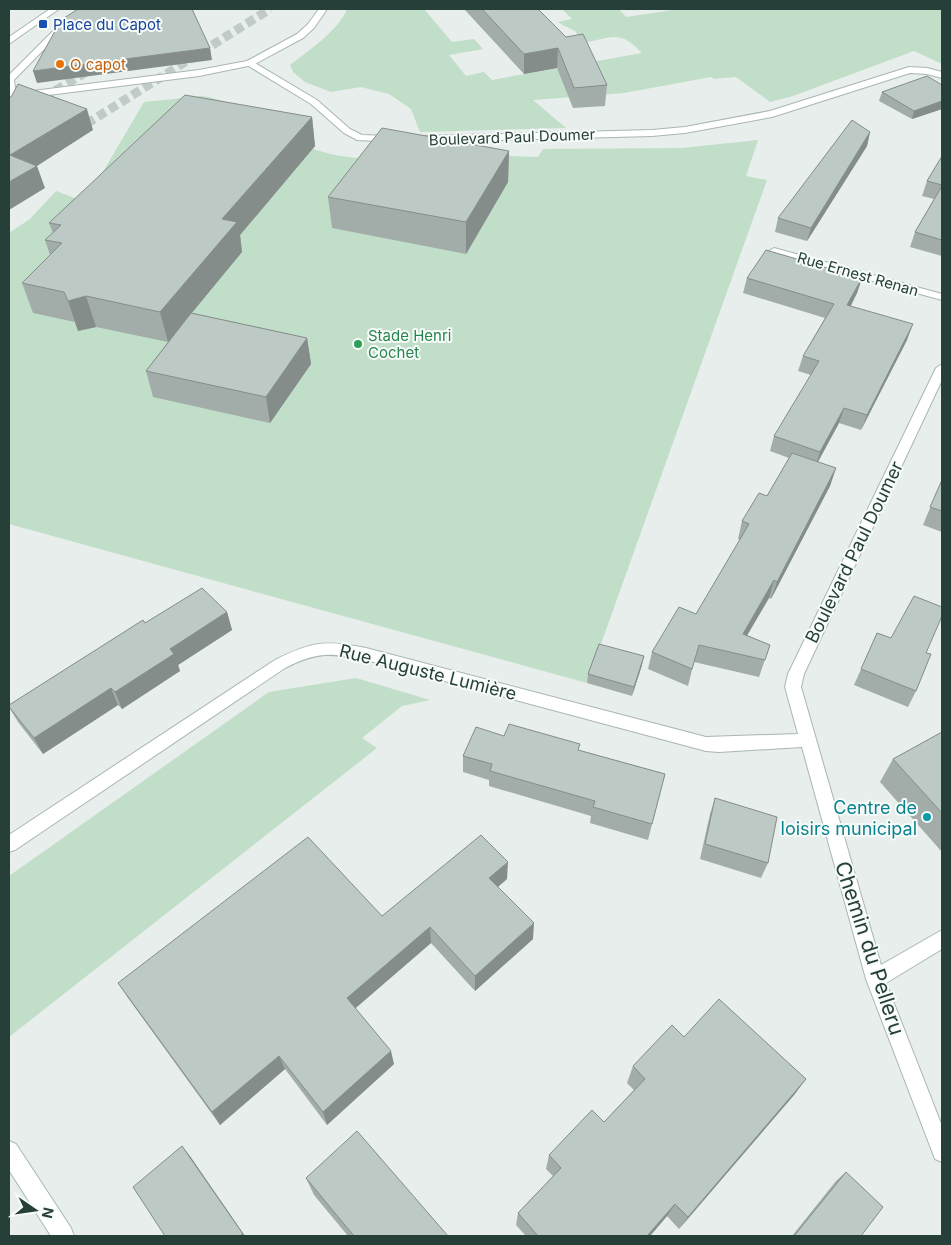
<svg xmlns="http://www.w3.org/2000/svg" width="951" height="1245" font-family="Inter,sans-serif">
	<style>
		.green { fill: #c1dec9 }
		.lines { fill: none; stroke-linecap: round; stroke-linejoin: round }
		.trunk-tunnel { stroke: #c0cbc7; stroke-width: 9; stroke-dasharray: 9 4.5; stroke-linecap: butt }
		.service-casing { stroke: #a9b6b2; stroke-width: 2 }
		.minor-casing { stroke: #a9b6b2; stroke-width: 2 }
		.tertiary-casing { stroke: #a9b6b2; stroke-width: 2 }
		.secondary-casing { stroke: #a5bab2; stroke-width: 2 }
		.service { fill: #fff; fill-rule: evenodd }
		.minor { fill: #fff; fill-rule: evenodd }
		.tertiary { fill: #fff; fill-rule: evenodd }
		.secondary { fill: #fff; fill-rule: evenodd }
		.wall { fill: #a2ada9 }
		.shaded-wall { fill: #848d89 }
		.building { fill: #bcc9c4; stroke: #848d89 }
		.transit-dot { fill: #1a4fb4; stroke: #f7fbf9; stroke-width: 2 }
		.food-dot { fill: #e8710a; stroke: #f7fbf9; stroke-width: 2 }
		.leisure-dot { fill: #2e9e5b; stroke: #f7fbf9; stroke-width: 2 }
		.culture-dot { fill: #0f9aa8; stroke: #f7fbf9; stroke-width: 2 }
		.labels { text-anchor: middle; dominant-baseline: central; stroke-width: 4; stroke-linejoin: round; paint-order: stroke }
		.far-transit-label { font-size: 15px; fill: #164399; stroke: #f7fbf9; text-anchor: start }
		.far-food-label { font-size: 15px; fill: #c56008; stroke: #f7fbf9; text-anchor: start }
		.far-street-label { font-size: 15px; fill: #264039; stroke: #f7fbf9 }
		.far-leisure-label { font-size: 15px; fill: #27864d; stroke: #f7fbf9; text-anchor: start }
		.street-label { font-size: 18px; fill: #264039; stroke: #f7fbf9 }
		.culture-label { font-size: 18px; fill: #0d838f; stroke: #f7fbf9; text-anchor: end }
		.near-street-label { font-size: 21px; fill: #264039; stroke: #f7fbf9 }
	</style>
	<rect width="100%" height="100%" fill="#e7eeeb"/>
	<g class="green">
		<path d="M347 9H424L452 42 474 39 483 49 449 55 466 76 484 72 492 80 642 53C619 29 612 38 583 43L575 31 559 23 558 22 572 19 562 9H619L626 17 679 9H942V64L914 51 793 96 770 102 736 77 714 79 711 77 624 93 533 100 566 128 420 132 411 109 389 94 361 87 331 92 305 82 293 72 290 65C308 51 339 30 347 9Z"/>
		<path d="M202 96C244 103 279 126 315 146L313 149C359 165 410 157 457 155 484 154 511 156 538 157L543 149 682 148 758 140 746 176 767 180 587 683 9 524V233L30 219 56 191 80 200 94 187 144 102Z"/>
		<polygon points="356,678 430,700 402,706 362,738 377,748 9,1037 9,876 269,692"/>
	</g>
	<g class="lines">
		<g class="trunk-tunnel">
			<polyline points="9,118 93,68"/>
			<polyline points="75,131 270,9"/>
		</g>
		<g class="service-casing">
			<polygon id="service" points="774,248 942,294 942,300 770,253 769,251"/>
		</g>
		<g class="minor-casing">
			<g id="minor">
				<polygon points="50,9 59,9 9,44 9,37"/>
				<polygon points="86,9 96,9 61,32 14,80 16,96 9,98 9,75 55,29"/>
				<polygon points="250,60 317,100 350,129 362,135 393,136 398,139 393,142 357,140 344,133 311,104 247,65 246,63"/>
				<polygon points="909,67 927,68 942,72 942,78 927,74 910,73 772,117 685,133 652,136 423,142 418,139 423,136 652,130 685,127 770,111"/>
				<path d="M942 364V380L804 674 801 687 881 965 942 930V949L886 983 942 1126V1162L935 1159 866 979 802 747 719 752 706 751 366 660C330 653 319 651 285 668L15 850 9 852V835L275 660C313 641 325 640 366 648L706 737 798 734 785 687 788 674 936 368Z"/>
			</g>
		</g>
		<g class="tertiary-casing">
			<polygon id="tertiary" points="319,9 327,9 314,28 303,38 253,65 199,76 9,100 9,94 199,70 247,61 297,34 308,24"/>
		</g>
		<g class="secondary-casing">
			<polygon id="secondary" points="9,1141 16,1144 71,1228 74,1236 51,1236 9,1170"/>
		</g>
		<use href="#service" class="service"/>
		<use href="#minor" class="minor"/>
		<use href="#tertiary" class="tertiary"/>
		<use href="#secondary" class="secondary"/>
	</g>
	<g class="wall">
		<polygon points="464,9 538,9 566,37 607,85 605,106 573,108 557,68 524,74"/>
		<polygon points="942,85 942,109 912,119 879,101 882,92"/>
		<polygon points="312,117 315,146 240,235 242,252 191,313 307,338 311,364 270,423 153,397 146,371 168,342 96,327 78,331 75,322 33,313 22,283 50,255 45,240 53,233 49,223"/>
		<polygon points="870,132 867,146 807,241 775,232 778,218"/>
		<polygon points="509,151 508,182 466,254 332,228 328,197"/>
		<polygon points="942,156 942,256 910,247 915,232 934,199 922,196 927,181"/>
		<polygon points="747,278 862,278 857,293 851,306 907,340 861,430 839,423 818,462 836,468 830,486 771,599 769,598 747,635 770,645 759,677 694,662 688,686 648,669 652,652 696,614 740,540 738,539 742,521 767,496 789,458 770,451 774,436 811,375 798,371 803,356 825,318 743,293"/>
		<polygon points="942,479 942,532 923,525"/>
		<polygon points="227,612 232,630 178,665 180,671 122,709 118,705 43,754 18,722 9,707 145,623"/>
		<polygon points="877,633 926,653 916,691 908,707 854,685"/>
		<polygon points="642,665 632,696 587,683 588,674"/>
		<polygon points="942,732 942,852 880,782 893,759"/>
		<polygon points="504,736 579,750 665,774 648,840 590,823 591,816 489,786 489,780 463,772 463,756"/>
		<polygon points="715,798 768,863 761,878 700,859 710,814"/>
		<polygon points="507,879 498,887 533,939 475,991 431,943 355,1008 394,1064 327,1125 285,1069 220,1125 128,998 118,983 382,916"/>
		<polygon points="684,1037 806,1079 794,1095 679,1229 667,1216 650,1236 526,1236 516,1225 518,1213 553,1176 546,1169 549,1155 604,1122 634,1090 627,1083 633,1066"/>
		<polygon points="846,1172 861,1236 792,1236 836,1181"/>
		<polygon points="306,1178 448,1236 348,1236 314,1195"/>
	</g>
	<g class="shaded-wall">
		<polygon points="210,48 212,60 37,83 33,71"/>
		<polygon points="558,48 557,68 524,74 524,54"/>
		<polygon points="942,101 942,109 912,119 914,111"/>
		<polygon points="87,109 93,130 37,166 45,188 9,210 9,182 10,155"/>
		<polygon points="312,117 315,146 240,235 242,252 168,342 160,312 222,219"/>
		<polygon points="870,132 867,146 807,241 811,228"/>
		<polygon points="509,151 508,182 466,254 466,222"/>
		<polygon points="862,278 857,293 843,320 847,305"/>
		<polygon points="86,296 96,327 78,331 68,301"/>
		<polygon points="913,324 907,340 861,430 867,415"/>
		<polygon points="307,338 311,364 270,423 266,397"/>
		<polygon points="844,408 839,423 815,467 820,452"/>
		<polygon points="836,468 830,486 771,599 777,582"/>
		<polygon points="774,580 769,598 738,651 743,634"/>
		<polygon points="227,612 232,630 178,665 180,671 122,709 115,692 170,649"/>
		<polygon points="644,656 642,665 632,696 634,687"/>
		<polygon points="111,688 118,705 43,754 34,738"/>
		<polygon points="508,862 507,879 488,895 489,878"/>
		<polygon points="534,923 533,939 475,991 475,976"/>
		<polygon points="430,927 431,943 350,1013 347,998"/>
		<polygon points="391,1051 394,1064 327,1125 323,1112"/>
		<polygon points="279,1056 285,1069 220,1125 212,1112"/>
		<polygon points="806,1079 794,1095 679,1229 688,1217"/>
		<polygon points="182,1146 190,1156 245,1236 240,1236"/>
		<polygon points="675,1204 667,1216 650,1236 647,1236"/>
	</g>
	<g class="building">
		<polygon points="78,9 192,9 210,48 33,71 61,20"/>
		<polygon points="482,9 538,9 566,37 583,34 607,85 574,88 558,48 524,54"/>
		<polygon points="927,76 942,85 942,101 914,111 882,92"/>
		<polygon points="18,84 87,109 10,155 37,166 9,182 9,97 11,97"/>
		<polygon points="185,95 312,117 222,219 237,222 160,312 86,296 68,301 64,292 22,283 62,243 45,240 61,225 49,223"/>
		<polygon points="852,120 870,132 811,228 778,218"/>
		<polygon points="382,128 509,151 466,222 328,197"/>
		<polygon points="942,156 942,185 927,181"/>
		<polygon points="942,186 942,240 915,232"/>
		<polygon points="766,250 862,278 847,305 913,324 867,415 844,408 820,452 774,436 819,361 803,356 834,304 747,278"/>
		<polygon points="191,313 307,338 266,397 146,371"/>
		<polygon points="792,453 836,468 777,582 774,580 743,634 770,645 765,660 699,645 692,669 652,652 679,607 696,614 749,524 742,521 759,493 767,496"/>
		<polygon points="942,480 942,511 930,507"/>
		<polygon points="202,588 227,612 170,649 174,654 115,692 111,688 34,738 9,707 9,705 143,620 145,623"/>
		<polygon points="914,596 942,607 942,616 926,653 931,654 916,691 861,669 877,633 891,638"/>
		<polygon points="599,644 644,656 634,687 588,674"/>
		<polygon points="509,724 580,744 578,750 665,774 652,824 593,807 595,801 490,771 492,764 463,756 476,727 504,736"/>
		<polygon points="942,732 942,813 893,759"/>
		<polygon points="715,798 777,817 768,863 705,844"/>
		<polygon points="481,835 508,862 489,878 534,923 475,976 430,927 347,998 391,1051 323,1112 279,1056 212,1112 118,983 308,837 382,916"/>
		<polygon points="719,999 806,1079 688,1217 675,1204 647,1236 538,1236 518,1213 561,1168 549,1155 592,1110 604,1122 645,1079 633,1066 672,1025 684,1037"/>
		<polygon points="357,1131 448,1236 354,1236 306,1178"/>
		<polygon points="182,1146 243,1234 240,1236 165,1236 133,1187"/>
		<polygon points="846,1172 883,1207 861,1236 794,1236"/>
	</g>
	<rect class="transit-dot" x="38" y="19" width="10" height="10" rx="2.5"/>
	<circle class="food-dot" cx="60" cy="64" r="5"/>
	<circle class="leisure-dot" cx="358" cy="344" r="5"/>
	<circle class="culture-dot" cx="927" cy="817" r="5"/>
	<g class="labels">
		<g class="far-transit-label">
			<text x="53" y="24">Place du Capot</text>
		</g>
		<g class="far-food-label">
			<text x="70" y="64">O capot</text>
		</g>
		<g class="far-street-label">
			<text transform="translate(512 137) rotate(-2)">Boulevard Paul Doumer</text>
			<text transform="translate(858 274) rotate(16)">Rue Ernest Renan</text>
		</g>
		<g class="far-leisure-label">
			<text x="368" y="335">Stade Henri<tspan x="368" dy="17">Cochet</tspan></text>
		</g>
		<g class="street-label">
			<text transform="translate(854 552) rotate(-64)">Boulevard Paul Doumer</text>
			<text transform="translate(428 672) rotate(14)">Rue Auguste Lumière</text>
		</g>
		<g class="culture-label">
			<text x="917" y="807">Centre de<tspan x="917" dy="21">loisirs municipal</tspan></text>
		</g>
		<g class="near-street-label">
			<text transform="translate(870 948) rotate(72)">Chemin du Pelleru</text>
		</g>
	</g>
	<rect width="951" height="1245" fill="none" stroke="#264039" stroke-width="20"/>
	<g transform="translate(35 1210) rotate(103)" stroke="#f7fbf9" stroke-width="4" paint-order="stroke">
	<path d="M0-4L9 19L0 12L-9 19Z" fill="#264039"/>
	<text y="-8" font-size="14" font-weight="bold" text-anchor="middle" fill="#264039">N</text>
	</g>
</svg>
